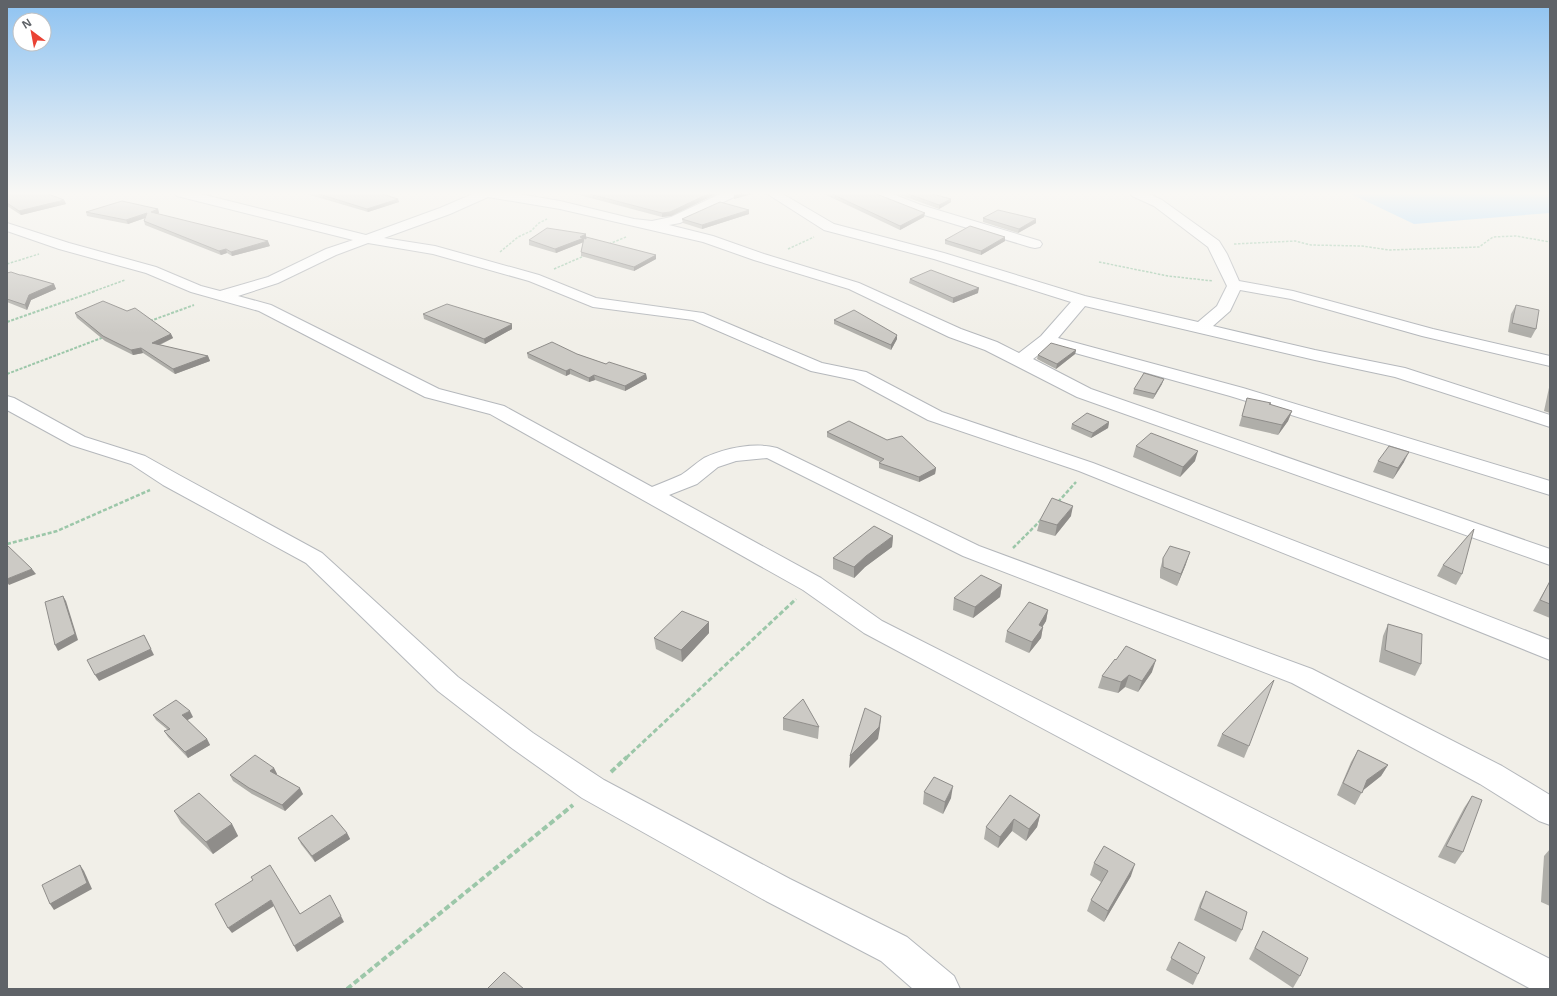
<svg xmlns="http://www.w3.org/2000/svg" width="1557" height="996" font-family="'Open Sans',sans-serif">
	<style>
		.water { fill: #aadaff }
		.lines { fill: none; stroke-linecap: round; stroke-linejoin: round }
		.minor-casing { stroke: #b5b8bc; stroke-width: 2 }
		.path-far4 { stroke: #9cc7a9; stroke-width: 1.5; stroke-dasharray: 2.5 1.5; stroke-linecap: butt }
		.path-far3 { stroke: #9cc7a9; stroke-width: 2; stroke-dasharray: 3 1.5; stroke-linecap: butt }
		.path-far2 { stroke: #9cc7a9; stroke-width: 2.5; stroke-dasharray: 4 2; stroke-linecap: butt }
		.path-far1 { stroke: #9cc7a9; stroke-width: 3; stroke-dasharray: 5 2.5; stroke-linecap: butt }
		.path { stroke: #9cc7a9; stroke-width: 4; stroke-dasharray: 6 3; stroke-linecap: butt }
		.minor { fill: #fff; fill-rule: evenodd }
		.wall { fill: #afaea9 }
		.shaded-wall { fill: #8f8d8a }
		.building { fill: #cccac5; stroke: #8f8d8a }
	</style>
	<rect width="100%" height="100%" fill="#f1efe8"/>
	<polygon class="water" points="1349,193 1550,193 1550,213 1414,224"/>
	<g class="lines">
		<g class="minor-casing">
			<g id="minor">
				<path d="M175 193H197L366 235 440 208 475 193H513L560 201 634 219 652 221 671 217 722 193H738L736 196 680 223 669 225 713 236 764 254 859 283 961 329 997 342 1019 353 1041 336 1071 302 934 259 824 230 766 193H781L834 224 944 253 1085 296 1198 322 1217 306 1227 286 1208 247 1154 206 1132 196 1130 193H1147L1162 200 1219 241 1227 254 1239 281 1293 291 1433 329 1550 356V366L1422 336 1291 299 1240 290 1230 311 1213 326 1315 350 1405 368 1550 415V427L1395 377 1315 360 1085 306 1058 338 1243 388 1550 481V495L1230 396 1050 346 1033 359 1091 389 1550 549V565L1077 397 985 350 949 337 849 289 754 260 703 242 560 209 488 197 450 214 384 238 435 246 539 275 596 298 703 313 822 363 866 372 942 412 1093 463 1550 640V660L1079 471 928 420 854 380 811 371 693 320 593 307 529 281 433 254 368 243 336 255 278 283 238 296 271 305 439 389 504 406 652 487C662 483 672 479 681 475 689 470 696 463 704 458 725 448 755 442 777 448L979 546 1312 669 1502 766 1550 795V825L1539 821 1480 784 1292 683 963 556 767 458 736 461 718 467 697 484 669 495 821 578 882 621 1550 959V989H1531L864 633 803 590 490 414 425 397 259 311 191 292 146 273 59 249 7 231V223L69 243 156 267 201 286 220 291 268 277 326 249 353 240 177 196Z"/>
				<polygon points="873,193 890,193 921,205 1040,241 1042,244 1040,247 1035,248 1030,247 911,211 875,196"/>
				<polygon points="7,396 14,398 85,437 145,456 179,475 322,553 458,677 533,733 604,780 790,879 907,937 954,976 960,989 913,989 881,961 766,901 582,798 513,749 438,691 306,563 163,485 131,464 71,445 7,410"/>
			</g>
		</g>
		<g class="path-far4">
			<polyline points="609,244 626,237"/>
			<polyline points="1234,244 1295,241 1311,245 1362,246 1389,250 1479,247 1493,237 1516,236 1550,242"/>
			<polyline points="788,249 814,237"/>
			<polyline points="500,252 518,237 531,231 539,223 547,219"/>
			<polyline points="1099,262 1168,276 1213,281"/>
			<polyline points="7,264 39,254"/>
			<polyline points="554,269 584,256"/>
			<polyline points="92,292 125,280"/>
		</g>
		<g class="path-far3">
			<polyline points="150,321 194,305"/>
			<polyline points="7,322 95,291"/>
			<polyline points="7,374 104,337"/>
		</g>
		<g class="path-far2">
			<polyline points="1058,502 1076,482"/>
			<polyline points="7,544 57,531 150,490"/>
			<polyline points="1013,548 1041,520"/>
		</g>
		<polyline class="path-far1" points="626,758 796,599"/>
		<g class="path">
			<polyline points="611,772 627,757"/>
			<polyline points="347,989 573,805"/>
		</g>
		<use href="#minor" class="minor"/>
	</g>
	<g class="wall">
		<polygon points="7,193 64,200 66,204 21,215 7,206"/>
		<polygon points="307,193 379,193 399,202 368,212 307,194"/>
		<polygon points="572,193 718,193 671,216 662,217"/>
		<polygon points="822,193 874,193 924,217 900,230"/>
		<polygon points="895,193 929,193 951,199 951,202 939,209"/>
		<polygon points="158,209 159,213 158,214 270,246 232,256 227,253 221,255 145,225 144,221 145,218 128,224 87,216 86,212"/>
		<polygon points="749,210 749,214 702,229 683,223 682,219"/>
		<polygon points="983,218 1036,223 1018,233 983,222"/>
		<polygon points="586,234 586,238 656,255 656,259 634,271 581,256 581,252 583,242 556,253 529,245 529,240"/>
		<polygon points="945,240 1005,241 981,255 945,244"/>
		<polygon points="7,273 20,275 54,284 56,289 31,300 27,310 7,302"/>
		<polygon points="910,279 978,293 953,303 909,283"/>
		<polygon points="1516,305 1536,329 1531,338 1508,332 1511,314"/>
		<polygon points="75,313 171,334 173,338 160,345 208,356 210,361 175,374 143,353 133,355 105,341 77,318"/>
		<polygon points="423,314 512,329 485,344 424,319"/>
		<polygon points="834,320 897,339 891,350 834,324"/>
		<polygon points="1076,350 1075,354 1056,369 1037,359 1038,355"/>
		<polygon points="527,353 577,354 606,364 646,374 647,379 625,391 595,380 589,382 570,374 566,376 528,358"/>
		<polygon points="1550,383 1550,413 1544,411"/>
		<polygon points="1162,384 1153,399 1133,394 1134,389"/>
		<polygon points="1247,398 1292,411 1288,421 1278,435 1239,426"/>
		<polygon points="1109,422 1108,428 1091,438 1071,429 1072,424"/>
		<polygon points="827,432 936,468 935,474 919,482 879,468 879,463 880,462 827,437"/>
		<polygon points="1136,446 1195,461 1180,477 1133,457"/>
		<polygon points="1378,461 1404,462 1393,479 1373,472"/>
		<polygon points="1071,516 1055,536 1037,531 1040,520"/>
		<polygon points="893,536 892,547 865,567 854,578 833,569 833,558"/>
		<polygon points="1163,558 1186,564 1177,586 1160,578 1160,570"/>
		<polygon points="1443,565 1462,574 1456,585 1437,576"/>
		<polygon points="1550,581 1550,618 1533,611"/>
		<polygon points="1002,585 1000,597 973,618 953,610 954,598"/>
		<polygon points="1048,610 1046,621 1043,626 1041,638 1029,653 1005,642 1007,631"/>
		<polygon points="709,622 709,633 682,662 656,649 654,638"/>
		<polygon points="1388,624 1421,664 1415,676 1379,662 1383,636"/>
		<polygon points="1152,672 1138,692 1125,687 1118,693 1098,688 1102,676"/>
		<polygon points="153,715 193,717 187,720 207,739 210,745 188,758 168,737 164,731 168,730 156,720"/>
		<polygon points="783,718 819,727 818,739 783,730"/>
		<polygon points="1222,734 1249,746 1244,758 1217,746"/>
		<polygon points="1358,750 1388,765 1381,776 1363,790 1355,805 1337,795 1351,762"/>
		<polygon points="274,768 277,774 277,775 303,794 285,811 252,794 233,781 230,775"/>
		<polygon points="924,792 951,798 943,814 923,804"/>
		<polygon points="1010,795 1040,815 1037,827 1026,841 1012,831 998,848 984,839 986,827"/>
		<polygon points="1472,796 1463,852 1455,864 1438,857 1464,808"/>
		<polygon points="174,811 232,824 238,836 213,854 181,823"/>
		<polygon points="347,833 350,839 315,862 301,844 298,838"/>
		<polygon points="1550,849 1550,906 1541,902 1544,856"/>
		<polygon points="1094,863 1131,876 1104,922 1087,911 1091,900 1101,882 1090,875"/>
		<polygon points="1206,891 1242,930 1236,942 1194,920 1200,903"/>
		<polygon points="1263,931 1300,976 1293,988 1249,959"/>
		<polygon points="1179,942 1198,974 1193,985 1166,970"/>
	</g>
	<g class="shaded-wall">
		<polygon points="710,193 718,193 671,216 662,217 662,213"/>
		<polygon points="740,193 752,193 753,194 734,199 734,195"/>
		<polygon points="398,199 399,202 368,212 367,209"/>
		<polygon points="951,199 951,202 939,209 939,205"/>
		<polygon points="64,200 66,204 21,215 19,211"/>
		<polygon points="158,209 159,213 152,216 151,212"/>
		<polygon points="749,210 749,214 702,229 702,225"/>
		<polygon points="147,213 148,217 128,224 126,220"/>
		<polygon points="925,213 924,217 900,230 900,226"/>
		<polygon points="1036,219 1036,223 1018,233 1019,229"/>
		<polygon points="586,234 586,238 584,242 556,253 555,249"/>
		<polygon points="1005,237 1005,241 981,255 981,251"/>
		<polygon points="268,241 270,246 232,256 231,252"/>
		<polygon points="226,249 227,253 221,255 219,251"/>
		<polygon points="656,255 656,259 634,271 634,267"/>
		<polygon points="54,284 56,289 31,300 27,310 25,305 29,295"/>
		<polygon points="979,288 978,293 953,303 953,298"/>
		<polygon points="512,324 512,329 485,344 484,339"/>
		<polygon points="171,334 173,338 154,347 152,343"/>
		<polygon points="897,335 897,339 891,350 891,345"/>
		<polygon points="141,348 143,353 133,355 131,350"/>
		<polygon points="1076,350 1075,354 1056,369 1057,364"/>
		<polygon points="208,356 210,361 175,374 173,369"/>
		<polygon points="570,369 570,374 566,376 566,371"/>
		<polygon points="646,374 647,379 625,391 625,386"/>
		<polygon points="594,375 595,380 589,382 589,378"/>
		<polygon points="1164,379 1162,384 1153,399 1155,394"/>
		<polygon points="1292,411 1288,421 1278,435 1282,425"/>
		<polygon points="1109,422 1108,428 1091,438 1093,433"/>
		<polygon points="1198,451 1195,461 1180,477 1183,467"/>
		<polygon points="1409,452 1404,462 1393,479 1398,468"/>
		<polygon points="936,468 935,474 919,482 919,477"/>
		<polygon points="1073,506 1071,516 1055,536 1057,525"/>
		<polygon points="893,536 892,547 865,567 854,578 854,567 866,556"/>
		<polygon points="1190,552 1186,564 1177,586 1181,574"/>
		<polygon points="32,569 36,574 9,585 7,582 7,579"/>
		<polygon points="1002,585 1000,597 973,618 975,607"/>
		<polygon points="63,596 66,601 78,640 58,651 55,645"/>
		<polygon points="1048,610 1046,621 1039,632 1043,627 1041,638 1029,653 1032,642 1039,625"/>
		<polygon points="709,622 709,633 682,662 681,650"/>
		<polygon points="144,635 154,655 99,681 95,675"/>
		<polygon points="1156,660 1152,672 1138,692 1142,681"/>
		<polygon points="1129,675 1125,687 1118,693 1121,682"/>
		<polygon points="190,711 193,717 186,721 182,715"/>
		<polygon points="881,716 880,728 878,739 849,768 850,756"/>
		<polygon points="207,739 210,745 188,758 185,752"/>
		<polygon points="1388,765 1381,776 1361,792 1367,780"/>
		<polygon points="274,768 277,774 273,777 270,771"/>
		<polygon points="953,786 951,798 943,814 945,802"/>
		<polygon points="300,788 303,794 285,811 282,805"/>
		<polygon points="1040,815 1037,827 1026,841 1029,829"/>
		<polygon points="1014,819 1012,831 998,848 1000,837"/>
		<polygon points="232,824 238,836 213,854 206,842"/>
		<polygon points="347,833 350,839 315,862 312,856"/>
		<polygon points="1135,864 1131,876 1104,922 1108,911"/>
		<polygon points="80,865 84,871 92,889 54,910 50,904"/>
		<polygon points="271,900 274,906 232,933 228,928"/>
		<polygon points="341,916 344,922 297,952 294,946"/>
	</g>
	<g class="building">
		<polygon points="7,193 46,193 64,200 19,211 7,203"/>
		<polygon points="316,193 379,193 398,199 367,209"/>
		<polygon points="586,193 710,193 670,212 662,213"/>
		<polygon points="830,193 874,193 925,213 900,226"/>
		<polygon points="906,193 929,193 951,199 939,205"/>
		<polygon points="122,201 158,209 151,212 268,241 231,252 226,249 219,251 144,221 147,213 126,220 86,212"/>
		<polygon points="720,202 749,210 702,225 682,219"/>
		<polygon points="998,210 1036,219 1019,229 983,218"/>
		<polygon points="970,226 1005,237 981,251 945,240"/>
		<polygon points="547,228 586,234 580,237 584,238 555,249 529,240"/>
		<polygon points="586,237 656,255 634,267 581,252 584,238 586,239"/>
		<polygon points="931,270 979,288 953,298 910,279"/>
		<polygon points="11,272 20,275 22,275 54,284 29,295 25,305 7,299 7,273"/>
		<polygon points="103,301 127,311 135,308 171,334 152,343 208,356 173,369 141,348 131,350 103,336 75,313"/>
		<polygon points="447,304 512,324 484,339 423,314"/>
		<polygon points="1516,305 1539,310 1536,329 1512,323"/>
		<polygon points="854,310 897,335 891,345 834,320"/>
		<polygon points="552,342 577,354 606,364 609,362 646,374 625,386 594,375 589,378 570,369 566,371 527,353"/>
		<polygon points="1051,343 1076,350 1057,364 1038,355"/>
		<polygon points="1144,373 1164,379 1155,394 1134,389"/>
		<polygon points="1247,398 1271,403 1269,404 1292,411 1282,425 1242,416"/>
		<polygon points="1087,413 1109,422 1093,433 1072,424"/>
		<polygon points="849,421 887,440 902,436 936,468 919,477 911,474 879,463 884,459 827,432"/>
		<polygon points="1151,433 1198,451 1183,467 1136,446"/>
		<polygon points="1389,446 1409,452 1398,468 1378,461"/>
		<polygon points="1052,498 1073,506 1057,525 1040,520"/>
		<polygon points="874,526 893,536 866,556 854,567 833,558"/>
		<polygon points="1474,529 1462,574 1443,565"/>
		<polygon points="7,545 32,569 7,579"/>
		<polygon points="1170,546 1190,552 1181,574 1163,567 1163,558"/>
		<polygon points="981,575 1002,585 975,607 954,598"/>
		<polygon points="1550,581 1550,604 1540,600"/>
		<polygon points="63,596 75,634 55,645 45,602"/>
		<polygon points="1029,602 1048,610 1039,625 1043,627 1032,642 1007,631"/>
		<polygon points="682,611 709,622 681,650 654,638"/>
		<polygon points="1388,624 1422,634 1421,664 1385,650"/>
		<polygon points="144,635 151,649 95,675 87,660"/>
		<polygon points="1126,646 1156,660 1142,681 1129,675 1121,682 1102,676 1115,659 1116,660"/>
		<polygon points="1274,680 1249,746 1222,734"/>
		<polygon points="803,699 819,727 783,718"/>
		<polygon points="176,700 190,711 182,715 207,739 185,752 164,731 170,729 153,715"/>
		<polygon points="865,708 881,716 879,727 850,756"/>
		<polygon points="1358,750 1388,765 1367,780 1362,793 1343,783"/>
		<polygon points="255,755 274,768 270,771 300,788 282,805 249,788 230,775"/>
		<polygon points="934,777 953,786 945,802 924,792"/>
		<polygon points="199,793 232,824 206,842 174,811"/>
		<polygon points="1010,795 1040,815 1029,829 1014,819 1000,837 986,827"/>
		<polygon points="1472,796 1482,800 1463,852 1446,846"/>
		<polygon points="332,815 347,833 312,856 298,838"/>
		<polygon points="1104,846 1135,864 1108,911 1091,900 1108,871 1094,863"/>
		<polygon points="80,865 87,883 50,904 42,885"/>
		<polygon points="270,865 300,914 330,895 341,916 294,946 271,900 228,928 215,904 253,880 251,877"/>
		<polygon points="1206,891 1247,912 1242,930 1200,908"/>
		<polygon points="1263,931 1308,958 1300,976 1255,948"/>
		<polygon points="1179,942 1205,957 1198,974 1171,958"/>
		<polygon points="504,972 524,989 487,989"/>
	</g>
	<linearGradient id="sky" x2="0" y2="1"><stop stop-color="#8fc3f1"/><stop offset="0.58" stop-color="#f9f8f5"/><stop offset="1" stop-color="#f9f8f5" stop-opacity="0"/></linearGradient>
	<rect width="1557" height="333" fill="url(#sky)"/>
	<rect width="1557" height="996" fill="none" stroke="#5f6368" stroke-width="16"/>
	<g transform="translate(32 32) rotate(328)"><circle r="19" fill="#ffffff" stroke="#bfc1c3"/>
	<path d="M0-3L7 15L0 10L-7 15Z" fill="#ea4335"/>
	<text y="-6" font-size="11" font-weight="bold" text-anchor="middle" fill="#5f6368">N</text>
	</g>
</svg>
